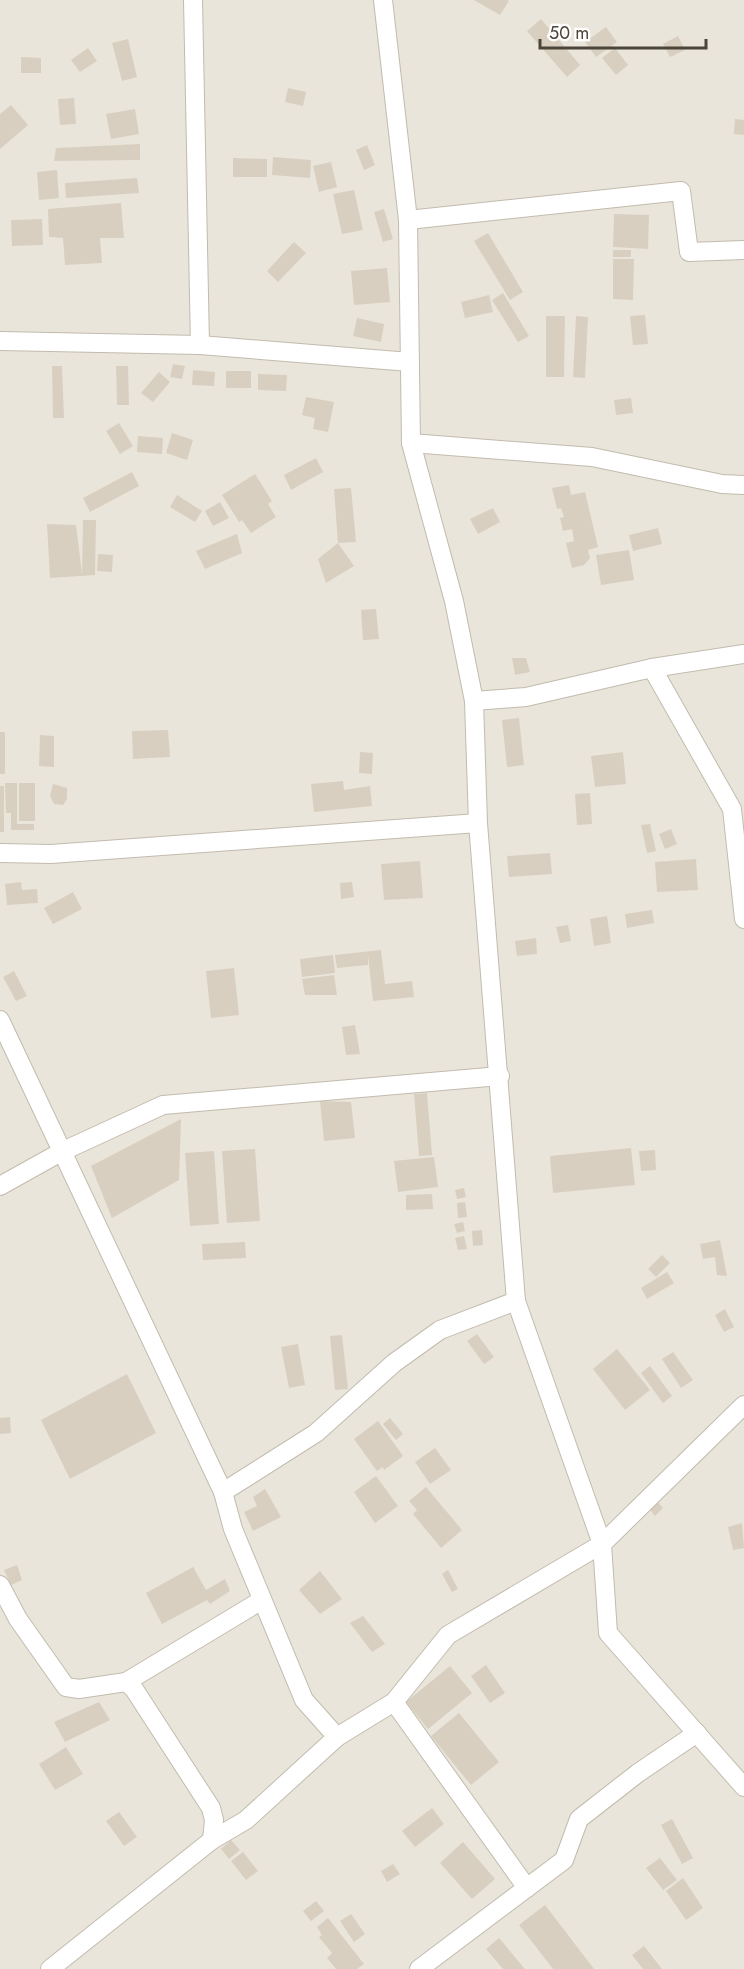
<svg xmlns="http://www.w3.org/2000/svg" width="744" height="1969" font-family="Jost,sans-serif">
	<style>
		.residential { fill: #eae5da }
		.building { fill: #d8cfc1 }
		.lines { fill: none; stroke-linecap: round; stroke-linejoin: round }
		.minor-casing { stroke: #c2bbae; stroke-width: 20 }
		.minor { stroke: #fff; stroke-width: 18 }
	</style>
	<rect width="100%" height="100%" fill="#f6f3ec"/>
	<rect class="residential" x="0" y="0" width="744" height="1969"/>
	<g class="building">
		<polygon points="474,0 507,0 509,1 500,15"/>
		<polygon points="541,19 580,65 567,77 527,31"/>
		<polygon points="606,27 617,42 596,57 585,42"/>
		<polygon points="678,36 685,50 670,57 663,44"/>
		<polygon points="128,39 137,77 122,81 112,43"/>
		<polygon points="88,48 97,61 80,72 71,60"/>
		<polygon points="615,48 628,65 616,75 602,58"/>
		<polygon points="21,57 41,58 41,73 21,73"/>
		<polygon points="288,88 306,92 303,106 285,102"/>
		<polygon points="74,98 76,124 60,125 58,99"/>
		<polygon points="11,105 28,125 0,149 0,114"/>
		<polygon points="135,109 139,134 111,139 106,114"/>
		<polygon points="735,119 744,120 744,135 734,134"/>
		<polygon points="140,144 140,160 54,161 56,148"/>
		<polygon points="367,145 375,165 364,170 356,150"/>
		<polygon points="273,157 311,160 310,178 272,175"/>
		<polygon points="233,158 267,159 267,177 233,177"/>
		<polygon points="331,162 337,187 319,192 313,166"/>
		<polygon points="57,170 59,198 39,200 37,172"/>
		<polygon points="137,178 139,193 66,198 65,183"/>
		<polygon points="354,190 363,230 342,234 333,194"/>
		<polygon points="121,203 124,238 100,238 102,263 65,265 63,238 49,237 48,209"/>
		<polygon points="384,209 393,239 383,242 374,212"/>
		<polygon points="614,214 649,215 648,249 613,247"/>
		<polygon points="42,219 43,245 12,246 11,220"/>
		<polygon points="488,233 523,292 510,300 474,241"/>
		<polygon points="294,242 306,253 278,282 267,271"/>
		<rect x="613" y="250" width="18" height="7"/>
		<polygon points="613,259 634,259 633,300 613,299"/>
		<polygon points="387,268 390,302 354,305 351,271"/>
		<polygon points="503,293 529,336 518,342 492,300"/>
		<polygon points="489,295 493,312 465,318 461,302"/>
		<polygon points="645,315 648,344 633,345 630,316"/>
		<polygon points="546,316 565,316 564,377 546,377"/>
		<polygon points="576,316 588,317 585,378 573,377"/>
		<polygon points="357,318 384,324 381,342 353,336"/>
		<polygon points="173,364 185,366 182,379 170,377"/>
		<polygon points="52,366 62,366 64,418 53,418"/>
		<polygon points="116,366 128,366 129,405 117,405"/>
		<polygon points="193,370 215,372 214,386 192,385"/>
		<rect x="226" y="371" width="25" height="17"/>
		<polygon points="159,372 170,382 153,402 141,393"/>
		<polygon points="258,374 287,375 286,391 258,390"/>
		<polygon points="306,397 334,402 328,432 313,429 315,418 302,415"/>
		<polygon points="631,398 633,413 616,415 614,400"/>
		<polygon points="119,423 133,446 120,454 106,431"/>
		<polygon points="172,433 193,440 187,460 166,453"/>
		<polygon points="138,436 163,438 162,454 137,452"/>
		<polygon points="316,458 323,472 291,490 284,475"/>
		<polygon points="132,472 139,486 90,512 83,498"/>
		<polygon points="255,474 272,501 268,504 276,517 251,533 242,520 239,522 222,495"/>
		<polygon points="569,485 571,495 585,492 598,547 588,550 590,558 584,565 572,568 566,543 574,541 572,529 563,531 560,518 564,517 561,508 557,509 552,488"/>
		<polygon points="351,488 356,542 338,543 354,566 326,583 318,559 338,543 334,489"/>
		<polygon points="177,495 202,511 195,522 170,507"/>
		<polygon points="220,502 229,518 213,526 205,511"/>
		<polygon points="493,508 500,522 478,534 470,519"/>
		<polygon points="83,520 96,520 95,575 50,578 47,524 76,525 82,574"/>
		<polygon points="658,528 662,544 633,551 629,535"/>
		<polygon points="237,534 242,553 205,569 196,551"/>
		<polygon points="629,550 634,580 601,585 596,555"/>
		<polygon points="98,554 113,555 112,572 97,571"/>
		<polygon points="376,609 379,639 363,640 361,610"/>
		<polygon points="512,658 526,658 530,672 515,675"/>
		<polygon points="519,718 524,765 507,767 502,720"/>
		<polygon points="168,730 170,757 133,759 132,731"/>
		<rect x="0" y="732" width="5" height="42"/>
		<polygon points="40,735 54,736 54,767 39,766"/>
		<polygon points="360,752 373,753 372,774 359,773"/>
		<polygon points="623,752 626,784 595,787 591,756"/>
		<polygon points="343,781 344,790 370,786 372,806 314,812 311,784"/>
		<polygon points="5,783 17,783 17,824 34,824 34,830 11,830 11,813 6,813"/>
		<rect x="19" y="783" width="16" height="38"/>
		<polygon points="53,784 67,788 67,799 63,805 54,804 50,796"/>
		<rect x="0" y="786" width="4" height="46"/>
		<polygon points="590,793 592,824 577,825 575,794"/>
		<polygon points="650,824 656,851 647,853 641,825"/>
		<polygon points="671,829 677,844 665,849 659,834"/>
		<polygon points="550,853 552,874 509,877 507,856"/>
		<polygon points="696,859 698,890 657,892 655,862"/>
		<polygon points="420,861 423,898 384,900 381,864"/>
		<polygon points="21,882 22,890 37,889 38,903 7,905 5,884"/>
		<polygon points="352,882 354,897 341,899 340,883"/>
		<polygon points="73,892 82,909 53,924 44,908"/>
		<polygon points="652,910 654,923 627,928 625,914"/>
		<polygon points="607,916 611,943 594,946 590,919"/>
		<polygon points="568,925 571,941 560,943 556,927"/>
		<polygon points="536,938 537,954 517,956 515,941"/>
		<polygon points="381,950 385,984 412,981 414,997 373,1001 368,955 368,965 337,968 335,955"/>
		<polygon points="333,955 335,973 302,977 300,959"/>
		<polygon points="234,968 239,1015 211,1018 206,971"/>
		<polygon points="14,971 27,996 16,1001 3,977"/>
		<polygon points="334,975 337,995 305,995 302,979"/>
		<polygon points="355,1025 360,1054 346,1055 342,1027"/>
		<polygon points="427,1093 432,1155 419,1156 414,1094"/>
		<polygon points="320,1101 351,1102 355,1138 324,1141"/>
		<polygon points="181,1119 179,1180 112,1218 91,1166"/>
		<polygon points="631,1148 635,1185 553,1193 550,1156"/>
		<polygon points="255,1149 260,1221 227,1223 222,1151"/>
		<polygon points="655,1150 656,1170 641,1171 639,1151"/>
		<polygon points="214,1151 219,1224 190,1226 185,1153"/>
		<polygon points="434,1157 438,1187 398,1192 394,1161"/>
		<polygon points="464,1188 466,1197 457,1199 455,1190"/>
		<polygon points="432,1194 433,1209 406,1210 406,1195"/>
		<polygon points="465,1202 467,1217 458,1218 457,1203"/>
		<polygon points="463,1222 465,1231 457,1233 454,1224"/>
		<polygon points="482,1230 483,1245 473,1246 472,1231"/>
		<polygon points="464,1236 467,1249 458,1250 455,1238"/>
		<polygon points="720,1240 727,1276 717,1275 715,1257 703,1259 700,1244"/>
		<polygon points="245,1242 246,1258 203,1260 202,1244"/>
		<polygon points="662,1255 670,1263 656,1277 648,1269"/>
		<polygon points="667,1272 674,1283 647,1299 641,1288"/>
		<polygon points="725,1309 734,1327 724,1332 715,1315"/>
		<polygon points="477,1334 494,1357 484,1364 467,1341"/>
		<polygon points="342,1335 348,1389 335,1390 330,1336"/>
		<polygon points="298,1344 305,1385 289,1388 281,1347"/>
		<polygon points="617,1349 650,1390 625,1410 593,1369"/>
		<polygon points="673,1352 693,1380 681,1388 662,1359"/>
		<polygon points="650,1366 672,1396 663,1403 641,1373"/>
		<polygon points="127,1374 156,1433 70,1479 41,1420"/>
		<polygon points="10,1417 11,1433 0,1434 0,1418"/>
		<polygon points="390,1418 403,1434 396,1440 383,1424"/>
		<polygon points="378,1421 403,1456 384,1470 383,1467 377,1471 354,1439"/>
		<polygon points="435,1448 451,1470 430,1484 415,1462"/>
		<polygon points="376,1476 398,1506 375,1523 354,1492"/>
		<polygon points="426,1487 462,1530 441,1548 413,1514 417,1510 409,1501"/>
		<polygon points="265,1489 281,1517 253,1531 244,1512 257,1506 253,1497"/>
		<polygon points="656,1500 663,1508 655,1516 648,1507"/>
		<polygon points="742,1523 744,1548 733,1550 728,1527"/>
		<polygon points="17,1565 22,1580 11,1585 4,1570"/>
		<polygon points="193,1567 206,1590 225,1579 230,1591 210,1604 207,1600 162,1624 146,1593"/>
		<polygon points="448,1570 458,1589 452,1592 442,1574"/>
		<polygon points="320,1571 342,1599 320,1614 299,1590"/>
		<polygon points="363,1616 385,1644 372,1652 350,1623"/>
		<polygon points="486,1665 505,1693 490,1703 471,1676"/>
		<polygon points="450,1666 472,1693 428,1729 406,1702"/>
		<polygon points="99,1702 110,1720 65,1742 54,1722"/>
		<polygon points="459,1713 499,1762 471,1785 431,1736"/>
		<polygon points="66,1747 83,1774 55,1790 39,1764"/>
		<polygon points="432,1808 444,1824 415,1847 402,1831"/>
		<polygon points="119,1812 137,1837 124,1846 106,1821"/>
		<polygon points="672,1819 693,1858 682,1864 661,1825"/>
		<polygon points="231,1840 240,1850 229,1859 221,1849"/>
		<polygon points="463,1842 495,1879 472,1899 440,1863"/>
		<polygon points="243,1852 258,1871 246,1880 231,1861"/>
		<polygon points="660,1858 677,1880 663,1890 646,1868"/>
		<polygon points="393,1864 400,1874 387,1882 381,1871"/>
		<polygon points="683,1878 703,1908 686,1920 666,1891"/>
		<polygon points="316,1901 324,1911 311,1921 303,1911"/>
		<polygon points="545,1905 594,1969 553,1969 519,1925"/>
		<polygon points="351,1914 365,1934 354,1942 340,1921"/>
		<polygon points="328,1918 364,1964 357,1969 336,1969 327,1958 332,1953 319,1937 322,1935 317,1927"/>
		<polygon points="499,1938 525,1969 503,1969 486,1949"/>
		<polygon points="644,1946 662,1969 643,1969 632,1955"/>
	</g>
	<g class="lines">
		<g class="minor-casing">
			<g id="minor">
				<polyline points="383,0 408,220 411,443 454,601 474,701 478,823 516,1301 602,1544 608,1633 744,1787"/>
				<polyline points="408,220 681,191 689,252 744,250"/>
				<polyline points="0,341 200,345 193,0"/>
				<polyline points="200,345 410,362"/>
				<polyline points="411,443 592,457 722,484 744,485"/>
				<polyline points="652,668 744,654"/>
				<polyline points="474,701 526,697 652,668 732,809 744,919"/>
				<polyline points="0,853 51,854 478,823"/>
				<polyline points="0,1020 223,1492 233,1529 304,1700 337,1737"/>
				<polyline points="0,1186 61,1152 163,1105 500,1076"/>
				<polyline points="223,1492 316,1433 394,1363 440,1330 516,1301"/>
				<polyline points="0,1585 18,1619 66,1687 79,1689 126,1682 134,1689 211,1808 214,1820 212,1840"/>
				<polyline points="126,1682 262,1600"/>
				<polyline points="394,1702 527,1888"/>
				<polyline points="50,1969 212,1840 246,1820 337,1737 394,1702 448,1635 602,1544 744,1405"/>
				<polyline points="419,1969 564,1860 579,1819 638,1773 697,1733"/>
			</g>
		</g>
		<use href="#minor" class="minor"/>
	</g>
	<path d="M540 39v9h166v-9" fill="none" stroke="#4b4439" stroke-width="3"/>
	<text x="549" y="39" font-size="18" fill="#4b4439" stroke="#ffffff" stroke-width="4.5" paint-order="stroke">50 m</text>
</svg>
